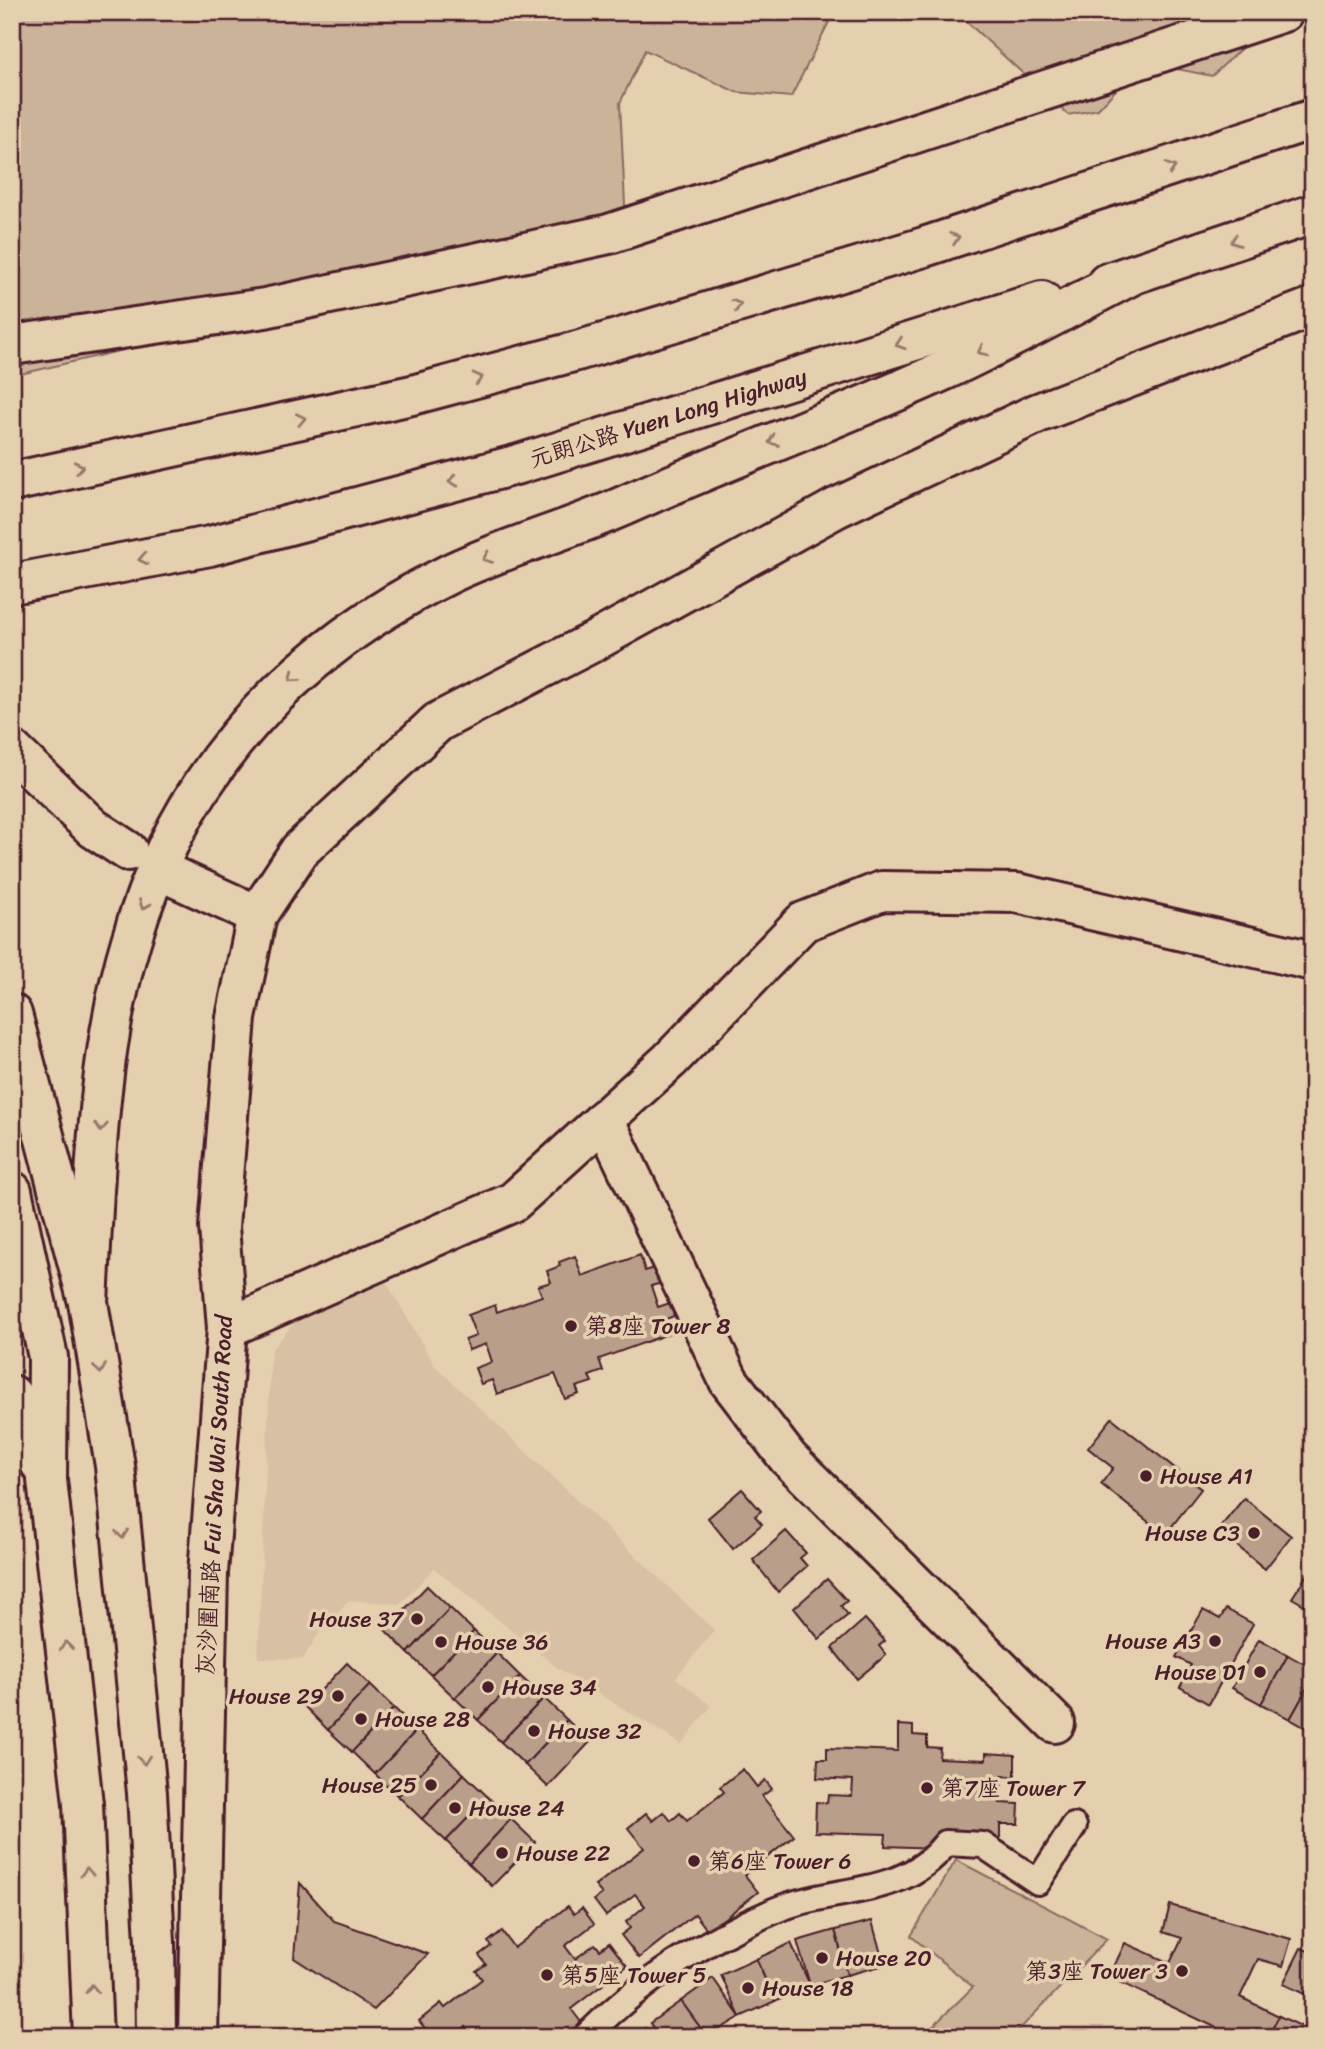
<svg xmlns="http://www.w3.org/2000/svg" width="1325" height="2049" font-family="Sriracha,'LXGW WenKai TC',sans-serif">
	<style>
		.built { fill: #d7c0a3 }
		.green { fill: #cbb399; stroke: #8a6962; stroke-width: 2 }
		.building { fill: #b99e8a; stroke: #4a1f2b; stroke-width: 2 }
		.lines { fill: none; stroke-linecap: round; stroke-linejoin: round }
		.lane-casing { stroke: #4a1f2b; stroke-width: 30 }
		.street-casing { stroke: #4a1f2b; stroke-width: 44 }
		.highway-casing { stroke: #4a1f2b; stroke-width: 44 }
		.lane { stroke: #e4cfae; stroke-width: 24 }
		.street { stroke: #e4cfae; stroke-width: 38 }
		.highway { stroke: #e4cfae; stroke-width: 38 }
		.oneway { stroke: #97776c }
		.poi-dot { fill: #4a1f2b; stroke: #e4cfae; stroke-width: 2.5 }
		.labels { text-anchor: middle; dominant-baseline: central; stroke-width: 7; stroke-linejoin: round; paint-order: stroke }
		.street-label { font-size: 23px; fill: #4a1f2b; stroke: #e4cfae }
		.poi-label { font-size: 23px; fill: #4a1f2b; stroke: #e4cfae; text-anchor: start }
	</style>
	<rect width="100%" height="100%" fill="#e4cfae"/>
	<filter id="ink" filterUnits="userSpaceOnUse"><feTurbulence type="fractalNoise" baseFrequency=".0143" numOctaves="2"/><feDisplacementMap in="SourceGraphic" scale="14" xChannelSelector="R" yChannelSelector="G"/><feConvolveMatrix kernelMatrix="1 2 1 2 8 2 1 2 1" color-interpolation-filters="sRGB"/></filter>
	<g filter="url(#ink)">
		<polygon class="built" points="383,1276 435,1366 714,1630 676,1678 711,1706 681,1744 559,1669 434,1568 400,1604 349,1600 320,1631 303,1659 258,1658 271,1351 296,1320"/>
		<g class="green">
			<polygon points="12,12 834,12 791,97 736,92 645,50 620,103 626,225 364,294 12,376"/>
			<polygon points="956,12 1271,12 1270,21 1212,76 1142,62 1098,109 1068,115"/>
			<polygon points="956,1860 1107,1939 1012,2037 922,2037 973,1987 911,1936"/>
		</g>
		<g class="building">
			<polygon points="640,1255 645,1271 656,1267 662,1283 651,1286 658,1307 670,1303 674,1316 666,1319 671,1333 599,1359 603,1371 589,1376 592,1382 576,1387 579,1394 565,1399 555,1374 497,1394 492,1380 481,1384 475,1368 492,1362 486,1344 469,1350 465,1340 476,1336 468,1315 495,1305 497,1312 542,1296 538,1286 551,1282 547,1271 560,1266 559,1262 575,1256 582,1276"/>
			<polygon points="1112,1418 1201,1489 1165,1535 1101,1484 1113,1468 1088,1448"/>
			<polygon points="742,1489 761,1511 755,1516 762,1524 733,1549 708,1518"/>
			<polygon points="1244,1498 1291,1536 1265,1569 1218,1530"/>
			<polygon points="786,1531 806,1553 800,1558 807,1566 778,1592 753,1560"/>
			<polygon points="1311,1568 1313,1569 1313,1610 1292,1598"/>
			<polygon points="827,1579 847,1601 841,1606 848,1615 819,1639 794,1608"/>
			<polygon points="427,1586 450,1608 408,1653 385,1630"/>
			<polygon points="450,1608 474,1631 431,1675 408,1653"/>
			<polygon points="1226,1609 1253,1624 1209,1704 1180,1687 1191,1665 1176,1657 1203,1610 1220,1619"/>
			<polygon points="865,1619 885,1641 879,1646 886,1655 857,1679 832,1648"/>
			<polygon points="474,1631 497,1653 455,1698 431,1675"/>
			<polygon points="1259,1639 1288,1655 1261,1704 1232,1688"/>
			<polygon points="497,1653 520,1676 478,1720 455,1698"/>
			<polygon points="1288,1655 1313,1669 1313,1678 1290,1719 1261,1704"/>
			<polygon points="347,1663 370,1685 328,1730 305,1707"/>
			<polygon points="520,1676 544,1698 501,1742 478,1720"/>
			<polygon points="1313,1678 1313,1732 1290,1719"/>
			<polygon points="370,1685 394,1708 352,1752 328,1730"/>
			<polygon points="544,1698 567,1720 525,1765 501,1742"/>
			<polygon points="394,1708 417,1730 375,1774 352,1752"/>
			<polygon points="567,1720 590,1742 548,1787 525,1765"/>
			<polygon points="898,1725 913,1726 913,1735 927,1736 927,1747 940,1748 939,1758 986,1760 986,1753 1015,1755 1015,1777 1002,1776 1000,1803 1019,1804 1018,1824 1000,1824 1000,1838 938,1836 937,1848 885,1846 886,1834 815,1832 816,1802 827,1803 828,1795 852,1796 853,1780 817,1778 818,1759 827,1759 827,1748 898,1751"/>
			<polygon points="417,1730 441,1752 398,1796 375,1774"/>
			<polygon points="441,1752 464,1774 422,1819 398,1796"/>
			<polygon points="743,1769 757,1787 765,1780 772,1789 762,1796 794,1836 745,1875 758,1892 708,1931 695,1914 639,1958 621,1935 630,1928 626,1922 645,1906 635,1894 606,1916 594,1900 602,1894 595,1886 644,1848 628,1828 646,1813 653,1821 664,1812 671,1821 680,1813 687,1821 724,1792 720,1787"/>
			<polygon points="464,1774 488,1797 446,1841 422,1819"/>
			<polygon points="488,1797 511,1819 469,1864 446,1841"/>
			<polygon points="511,1819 535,1842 492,1886 469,1864"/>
			<polygon points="300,1883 334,1921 428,1954 374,2010 294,1958"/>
			<polygon points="1170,1905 1291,1939 1283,1966 1258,1959 1240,1997 1279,2016 1268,2037 1236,2037 1109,1977 1125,1943 1170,1963 1182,1938 1163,1932"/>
			<polygon points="568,1906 574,1914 582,1908 594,1924 565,1946 575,1959 595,1944 600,1950 609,1943 627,1966 571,2009 584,2026 571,2037 473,2037 465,2027 452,2037 432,2037 419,2021 441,2003 445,2008 482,1979 476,1971 486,1964 479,1955 491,1946 488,1942 502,1931 514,1948"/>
			<polygon points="872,1921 884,1965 847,1975 835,1930"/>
			<polygon points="835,1930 847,1975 810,1985 797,1941"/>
			<polygon points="791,1943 810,1985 775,2001 756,1959"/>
			<polygon points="1301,1948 1313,1953 1313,1998 1283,1984"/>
			<polygon points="756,1959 775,2001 740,2017 721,1975"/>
			<polygon points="713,1978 740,2017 707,2037 681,2001"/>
			<polygon points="681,2001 707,2037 660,2037 650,2023"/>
			<polygon points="1313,2006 1313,2037 1268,2037 1279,2016 1303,2027"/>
			<polygon points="645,2028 654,2037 636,2037"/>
		</g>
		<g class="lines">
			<g class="lane-casing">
				<path id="lane" d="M585 2037C642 1980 702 1942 776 1910 836 1885 903 1899 946 1843L983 1845 1038 1882 1074 1826"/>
			</g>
			<g class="street-casing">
				<g id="street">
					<polyline points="12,345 265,308 609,234 1283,12"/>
					<polyline points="12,750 93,828 128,851"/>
					<polyline points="172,876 257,915"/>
					<polyline points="604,1119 729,1381 788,1458 1055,1723"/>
					<polyline points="227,1328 513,1202 670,1060 803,922 882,891 1017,893 1313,961"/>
					<polyline points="198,2037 208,1573 227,1328 219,1227 236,1018 257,915 300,850 438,722 595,641 836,508 1038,413 1313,307"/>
				</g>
			</g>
			<g class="highway-casing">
				<g id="highway">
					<polyline points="1107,283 1313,214"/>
					<polyline points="12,482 412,395 577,351 924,247 1313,119"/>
					<polyline points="12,584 210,546 519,464 1042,301"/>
					<polyline points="12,1014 88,1302 115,1466 147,1793 155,1942 156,2037"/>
					<polyline points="12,1191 48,1357 47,1480 83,1804 93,2037"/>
					<path d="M88 1302C95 1182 96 1057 131 941 181 771 291 652 449 574 507 546 571 530 630 503 733 457 840 418 943 371 1006 342 1068 308 1130 276"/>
					<polyline points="12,1395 39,1462"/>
				</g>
			</g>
			<use href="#lane" class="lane"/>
			<use href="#street" class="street"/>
			<use href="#highway" class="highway"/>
		</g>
		<defs><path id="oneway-chevron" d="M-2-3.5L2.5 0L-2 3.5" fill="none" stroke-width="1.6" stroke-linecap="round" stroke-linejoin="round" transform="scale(1.75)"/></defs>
		<g class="oneway">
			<use href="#oneway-chevron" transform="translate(1171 168) rotate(-18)"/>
			<use href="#oneway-chevron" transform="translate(955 238) rotate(-18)"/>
			<use href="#oneway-chevron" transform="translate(1235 241) rotate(161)"/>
			<use href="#oneway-chevron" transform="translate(737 305) rotate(-17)"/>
			<use href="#oneway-chevron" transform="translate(900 344) rotate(162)"/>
			<use href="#oneway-chevron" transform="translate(982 351) rotate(153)"/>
			<use href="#oneway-chevron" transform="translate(478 378) rotate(-15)"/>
			<use href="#oneway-chevron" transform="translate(301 419) rotate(-12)"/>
			<use href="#oneway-chevron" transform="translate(773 441) rotate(158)"/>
			<use href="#oneway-chevron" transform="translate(79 467) rotate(-12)"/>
			<use href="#oneway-chevron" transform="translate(453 481) rotate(166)"/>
			<use href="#oneway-chevron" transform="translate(487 558) rotate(158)"/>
			<use href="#oneway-chevron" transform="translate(143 559) rotate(169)"/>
			<use href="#oneway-chevron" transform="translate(294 677) rotate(140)"/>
			<use href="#oneway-chevron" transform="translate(144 905) rotate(111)"/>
			<use href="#oneway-chevron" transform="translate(101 1127) rotate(94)"/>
			<use href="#oneway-chevron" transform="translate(100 1369) rotate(81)"/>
			<use href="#oneway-chevron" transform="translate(122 1534) rotate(84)"/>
			<use href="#oneway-chevron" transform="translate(66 1646) rotate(-96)"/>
			<use href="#oneway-chevron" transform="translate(144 1760) rotate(84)"/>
			<use href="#oneway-chevron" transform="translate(87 1872) rotate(-93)"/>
			<use href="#oneway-chevron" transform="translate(92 1989) rotate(-92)"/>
		</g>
	</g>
	<g class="poi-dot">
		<circle cx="571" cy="1326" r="7"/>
		<circle cx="1146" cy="1476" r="7"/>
		<circle cx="1254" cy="1533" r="7"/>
		<circle cx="417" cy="1619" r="7"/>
		<circle cx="1215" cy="1641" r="7"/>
		<circle cx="441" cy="1642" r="7"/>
		<circle cx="1260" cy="1672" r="7"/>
		<circle cx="488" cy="1687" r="7"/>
		<circle cx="338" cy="1696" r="7"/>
		<circle cx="361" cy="1719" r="7"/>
		<circle cx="534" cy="1731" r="7"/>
		<circle cx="431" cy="1785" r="7"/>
		<circle cx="927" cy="1788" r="7"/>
		<circle cx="455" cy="1808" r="7"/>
		<circle cx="502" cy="1853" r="7"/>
		<circle cx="694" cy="1861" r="7"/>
		<circle cx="822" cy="1958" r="7"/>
		<circle cx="1182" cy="1971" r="7"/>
		<circle cx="547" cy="1975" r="7"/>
		<circle cx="748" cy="1988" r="7"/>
	</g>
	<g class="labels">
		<g class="street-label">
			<text transform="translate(668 418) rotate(-17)">元朗公路 Yuen Long Highway</text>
			<text transform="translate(215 1495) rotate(-87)">灰沙圍南路 Fui Sha Wai South Road</text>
		</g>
		<g class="poi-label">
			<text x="585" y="1326">第8座 Tower 8</text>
			<text x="1160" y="1476">House A1</text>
			<text x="1240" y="1533" text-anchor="end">House C3</text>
			<text x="403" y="1619" text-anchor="end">House 37</text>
			<text x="1201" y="1641" text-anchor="end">House A3</text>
			<text x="455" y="1642">House 36</text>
			<text x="1246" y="1672" text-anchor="end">House D1</text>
			<text x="502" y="1687">House 34</text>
			<text x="324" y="1696" text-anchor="end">House 29</text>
			<text x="375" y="1719">House 28</text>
			<text x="548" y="1731">House 32</text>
			<text x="417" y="1785" text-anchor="end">House 25</text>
			<text x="941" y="1788">第7座 Tower 7</text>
			<text x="469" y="1808">House 24</text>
			<text x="516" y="1853">House 22</text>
			<text x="708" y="1861">第6座 Tower 6</text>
			<text x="836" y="1958">House 20</text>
			<text x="1168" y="1971" text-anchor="end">第3座 Tower 3</text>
			<text x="561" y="1975">第5座 Tower 5</text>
			<text x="762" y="1988">House 18</text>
		</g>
	</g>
	<rect width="1325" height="2049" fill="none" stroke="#e4cfae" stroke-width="42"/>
	<rect x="21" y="21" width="1283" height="2007" fill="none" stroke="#4a1f2b" stroke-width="2.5" filter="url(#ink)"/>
</svg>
